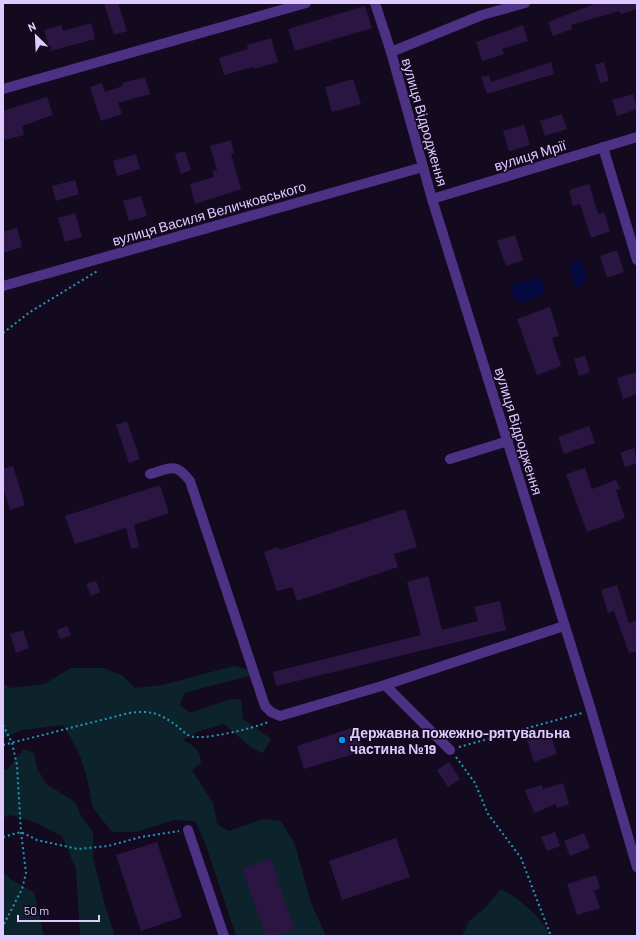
<svg xmlns="http://www.w3.org/2000/svg" width="640" height="939" font-family="Barlow,sans-serif">
	<style>
		.green { fill: #0d232b }
		.water { fill: #04093f }
		.building { fill: #2b1543 }
		.lines { fill: none; stroke-linecap: round; stroke-linejoin: round }
		.path { stroke: #2199bb; stroke-width: 2; stroke-dasharray: 2 3; stroke-linecap: butt }
		.minor { stroke: #4c3184; stroke-width: 10 }
		.poi-dot { fill: #0096f5; stroke: #140a20; stroke-width: 1.5 }
		.labels { text-anchor: middle; dominant-baseline: central; stroke-width: 3; stroke-linejoin: round; paint-order: stroke }
		.street-label { font-size: 14px; fill: #dfcaff; stroke: #140a20 }
		.poi-label { font-size: 14px; font-weight: bold; fill: #dfcaff; stroke: #140a20; text-anchor: start }
	</style>
	<rect width="100%" height="100%" fill="#140a20"/>
	<g class="green">
		<path d="M234 666 250 670 249 676 184 693 180 705 190 713 228 700 241 699 243 719 271 739 263 753C250 749 235 733 224 724L199 731 183 740C194 746 200 750 201 763L192 770 213 803 217 824 229 831 263 819 281 821 295 845 311 903 326 936H236L206 845 195 821 174 820 136 832H112L93 808 86 774 79 753 63 725 22 730 3 739V683L10 688 44 684 71 668H103L123 676 135 688 162 685Z"/>
		<polygon points="24,749 34,753 37,768 46,784 75,802 82,818 93,832 93,858 105,906 115,936 80,936 76,869 62,836 32,821 10,815 3,818 3,769 7,770"/>
		<polygon points="3,872 13,881 34,892 44,936 3,936"/>
		<path d="M501 889C516 896 545 920 550 936H462L469 921 484 909Z"/>
	</g>
	<g class="water">
		<polygon points="579,259 581,260 587,282 577,287 574,286 570,263"/>
		<polygon points="539,277 542,280 544,293 526,302 515,300 511,288 513,285"/>
	</g>
	<g class="building">
		<polygon points="104,3 118,3 127,31 114,35"/>
		<polygon points="597,3 637,3 637,9 621,14 619,11 571,25 572,29 553,36 548,22"/>
		<polygon points="365,6 372,28 295,51 288,29"/>
		<polygon points="91,23 95,39 50,51 44,30 61,25 63,31"/>
		<polygon points="523,25 528,41 502,49 504,54 482,61 476,42"/>
		<polygon points="271,38 278,62 254,69 253,67 224,75 219,58 248,49 247,45"/>
		<polygon points="551,62 554,74 487,94 481,77 489,75 491,82"/>
		<polygon points="604,62 609,81 600,83 595,65"/>
		<polygon points="145,77 150,94 118,103 122,114 101,121 90,87 102,83 105,92 123,86 122,83"/>
		<polygon points="353,79 361,104 332,112 325,87"/>
		<polygon points="633,94 637,109 617,116 612,100"/>
		<polygon points="47,97 53,115 22,126 24,135 5,140 3,133 3,111"/>
		<polygon points="562,114 567,129 545,136 540,121"/>
		<polygon points="524,125 530,145 509,151 503,131"/>
		<polygon points="231,140 234,153 231,154 241,189 195,204 190,184 214,177 213,171 217,170 210,146"/>
		<polygon points="185,151 191,170 181,174 175,154"/>
		<polygon points="136,154 140,169 117,176 113,161"/>
		<polygon points="75,180 79,194 56,201 52,186"/>
		<polygon points="589,184 598,214 604,212 610,231 591,238 580,204 573,206 569,190"/>
		<polygon points="141,196 147,216 129,221 123,201"/>
		<polygon points="75,213 82,237 65,242 58,218"/>
		<polygon points="17,228 22,247 3,253 3,232"/>
		<polygon points="515,235 523,260 506,266 497,241"/>
		<polygon points="617,250 624,272 607,278 600,256"/>
		<polygon points="550,307 559,336 552,338 561,366 537,375 517,319"/>
		<polygon points="585,356 590,372 579,376 574,359"/>
		<polygon points="637,372 637,394 623,399 617,378"/>
		<polygon points="127,421 140,459 129,463 116,425"/>
		<polygon points="589,426 595,443 564,454 558,437"/>
		<polygon points="634,448 637,463 625,467 620,453"/>
		<polygon points="13,466 25,505 10,510 3,487 3,469"/>
		<polygon points="585,468 592,489 616,480 620,489 616,490 625,518 587,532 566,474"/>
		<polygon points="160,485 169,513 134,525 139,547 131,549 126,528 75,544 65,516"/>
		<polygon points="405,509 417,547 394,554 398,567 297,601 292,587 277,591 264,552 278,547 280,550"/>
		<polygon points="428,576 442,630 478,621 474,607 500,601 506,630 276,686 273,672 421,635 407,582"/>
		<polygon points="96,581 100,592 91,596 86,584"/>
		<polygon points="617,585 629,623 637,620 637,651 629,653 614,611 608,613 601,590"/>
		<polygon points="67,626 71,635 60,639 57,630"/>
		<polygon points="23,630 29,648 16,653 10,634"/>
		<polygon points="355,727 363,751 304,769 297,746"/>
		<polygon points="550,732 557,754 534,762 527,740"/>
		<polygon points="449,762 460,779 448,787 437,770"/>
		<polygon points="563,783 569,804 557,808 556,804 534,813 525,790 542,785 543,789"/>
		<polygon points="555,832 560,846 547,851 541,837"/>
		<polygon points="584,833 590,848 570,856 564,841"/>
		<polygon points="396,838 410,877 342,900 329,861"/>
		<polygon points="157,842 182,917 141,931 116,855"/>
		<polygon points="271,859 294,929 274,936 266,936 242,869"/>
		<polygon points="596,875 600,888 594,891 600,908 577,915 567,884"/>
	</g>
	<g class="lines">
		<g class="path">
			<polyline points="3,333 30,312 99,270"/>
			<polyline points="3,725 12,743 17,765 21,832 26,873 22,889 3,926"/>
			<path d="M3 745 129 713C151 710 159 713 177 726 181 729 185 734 190 736 202 741 255 728 268 722"/>
			<polyline points="459,747 582,713"/>
			<polyline points="456,757 475,783 488,814 521,858 551,936"/>
			<polyline points="3,837 21,832 37,840 78,849 108,846 141,837 179,831"/>
		</g>
		<g class="minor">
			<polyline points="375,3 391,52 432,199 591,710 637,867"/>
			<polyline points="391,52 482,15 525,3"/>
			<polyline points="3,89 306,3"/>
			<polyline points="603,147 637,260"/>
			<polyline points="432,199 637,137"/>
			<polyline points="3,286 423,167"/>
			<polyline points="450,459 508,441"/>
			<path d="M150 474C171 468 175 462 190 481L265 706 271 712 280 716 385 685 564 626"/>
			<polyline points="385,685 450,750"/>
			<polyline points="188,830 224,936"/>
		</g>
	</g>
	<circle class="poi-dot" cx="342" cy="740" r="4"/>
	<g class="labels">
		<g class="street-label">
			<text transform="translate(425 122) rotate(74)">вулиця Відродження</text>
			<text transform="translate(530 155) rotate(-17)">вулиця Мрії</text>
			<text transform="translate(209 213) rotate(-16)">вулиця Василя Величковського</text>
			<text transform="translate(519 431) rotate(73)">вулиця Відродження</text>
		</g>
		<g class="poi-label">
			<text x="350" y="732">Державна пожежно-рятувальна<tspan x="350" dy="16">частина №19</tspan></text>
		</g>
	</g>
	<rect width="640" height="939" fill="none" stroke="#dfcaff" stroke-width="8"/>
	<g transform="translate(36 36) rotate(336)" stroke="#140a20" stroke-width="3" paint-order="stroke">
	<path d="M0-3L7 15L0 10L-7 15Z" fill="#dfcaff"/>
	<text y="-6" font-size="11" font-weight="bold" text-anchor="middle" fill="#dfcaff">N</text>
	</g>
	<path d="M18 915v6h81v-6" fill="none" stroke="#dfcaff" stroke-width="2"/>
	<text x="24" y="915" font-size="12" fill="#dfcaff" stroke="#140a20" stroke-width="3" paint-order="stroke">50 m</text>
</svg>
